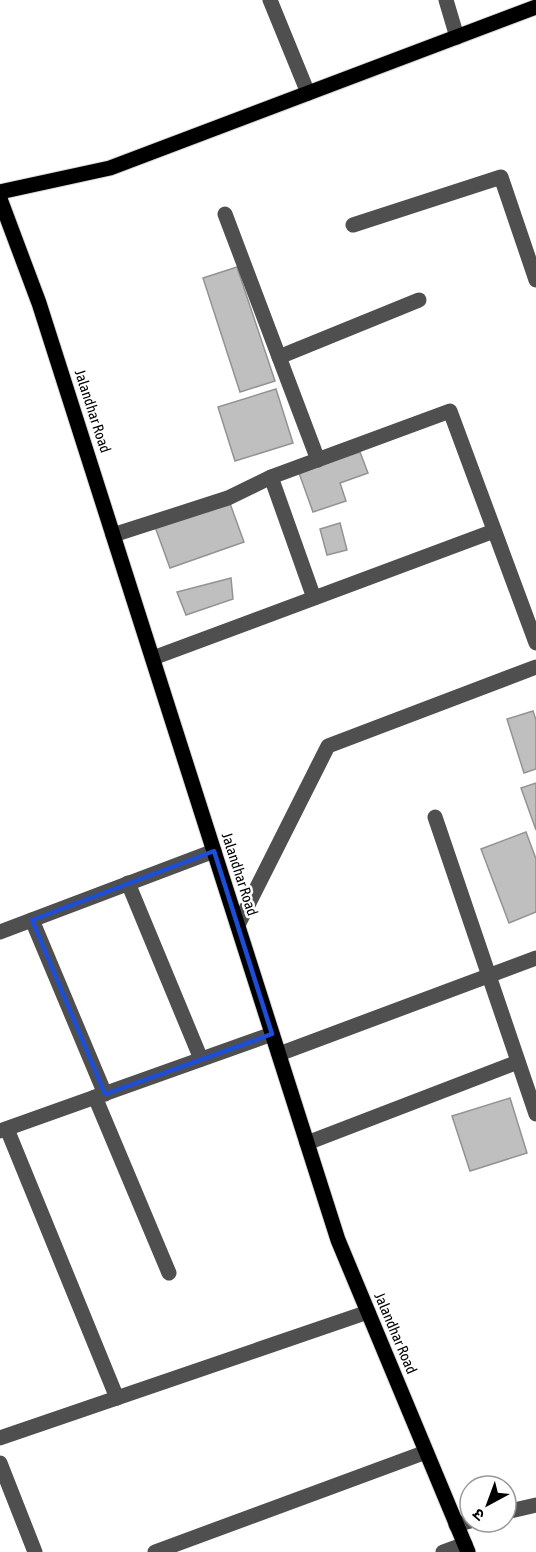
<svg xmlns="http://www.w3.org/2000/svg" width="536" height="1552" font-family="'Asap Condensed','Noto Sans Devanagari',sans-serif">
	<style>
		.building { fill: #bfbfbf; stroke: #939393; stroke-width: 1.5 }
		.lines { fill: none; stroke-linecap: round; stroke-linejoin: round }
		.major-casing { stroke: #dbdbdb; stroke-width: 17 }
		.minor { stroke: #4f4f4f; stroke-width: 15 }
		.major { stroke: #000; stroke-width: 15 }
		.marked { fill: none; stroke: #1d4ed8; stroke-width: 4.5; stroke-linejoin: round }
		.labels { text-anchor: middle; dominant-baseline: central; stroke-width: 5; stroke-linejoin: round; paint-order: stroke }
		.street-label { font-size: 15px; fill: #000; stroke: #fff }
	</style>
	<rect width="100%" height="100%" fill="#fff"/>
	<g class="building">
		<polygon points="237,267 275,381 240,392 203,278"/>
		<polygon points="276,389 293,443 235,461 218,407"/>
		<polygon points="360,452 368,473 340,483 346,501 313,512 299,473"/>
		<polygon points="228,498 244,542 170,568 154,524"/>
		<polygon points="340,523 347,550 327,555 320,529"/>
		<polygon points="231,578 233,599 186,615 177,592"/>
		<polygon points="533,711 536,720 536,769 524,773 507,719"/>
		<polygon points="536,783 536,830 521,788"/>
		<polygon points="526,832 536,859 536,912 509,923 481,849"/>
		<polygon points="510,1098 527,1153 470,1171 452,1116"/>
	</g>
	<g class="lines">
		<g class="major-casing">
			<g id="major">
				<polyline points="0,192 110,168 536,7"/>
				<polyline points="0,199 39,303 338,1240 468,1552"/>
			</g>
		</g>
		<g class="minor">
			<polyline points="270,0 308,93"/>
			<polyline points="446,0 457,37"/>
			<polyline points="225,214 318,460"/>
			<polyline points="353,225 501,177 536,280"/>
			<polyline points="279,357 419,300"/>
			<polyline points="271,477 314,598"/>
			<polyline points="113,535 228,498 271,477 450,411 536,643"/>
			<polyline points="153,658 494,531"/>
			<polyline points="435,817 536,1114"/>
			<polyline points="128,883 201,1059"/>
			<polyline points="32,920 105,1094"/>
			<polyline points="238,925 328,746 536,667"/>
			<polyline points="0,932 214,851"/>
			<polyline points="279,1054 536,958"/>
			<polyline points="95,1097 169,1273"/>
			<polyline points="7,1129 117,1398"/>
			<polyline points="0,1131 272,1034"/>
			<polyline points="307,1143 518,1062"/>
			<polyline points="0,1438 368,1312"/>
			<polyline points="0,1463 35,1552"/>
			<polyline points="506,1512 536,1505"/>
			<polyline points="456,1525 470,1521"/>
			<polyline points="155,1552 426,1452"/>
			<polyline points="443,1552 465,1544"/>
		</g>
		<use href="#major" class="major"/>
	</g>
	<path class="marked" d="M214 851 272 1034 105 1094 32 920Z"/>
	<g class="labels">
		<g class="street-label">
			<text transform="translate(93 411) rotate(72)">Jalandhar Road</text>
			<text transform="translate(240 874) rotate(72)">Jalandhar Road</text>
			<text transform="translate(396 1333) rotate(67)">Jalandhar Road</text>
		</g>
	</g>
	<g transform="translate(488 1504) rotate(221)"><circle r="28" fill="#ffffff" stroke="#999999" stroke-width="1.5"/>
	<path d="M0-4.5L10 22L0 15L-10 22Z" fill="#000000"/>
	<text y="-9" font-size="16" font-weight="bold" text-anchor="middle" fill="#000000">उ</text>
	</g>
</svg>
